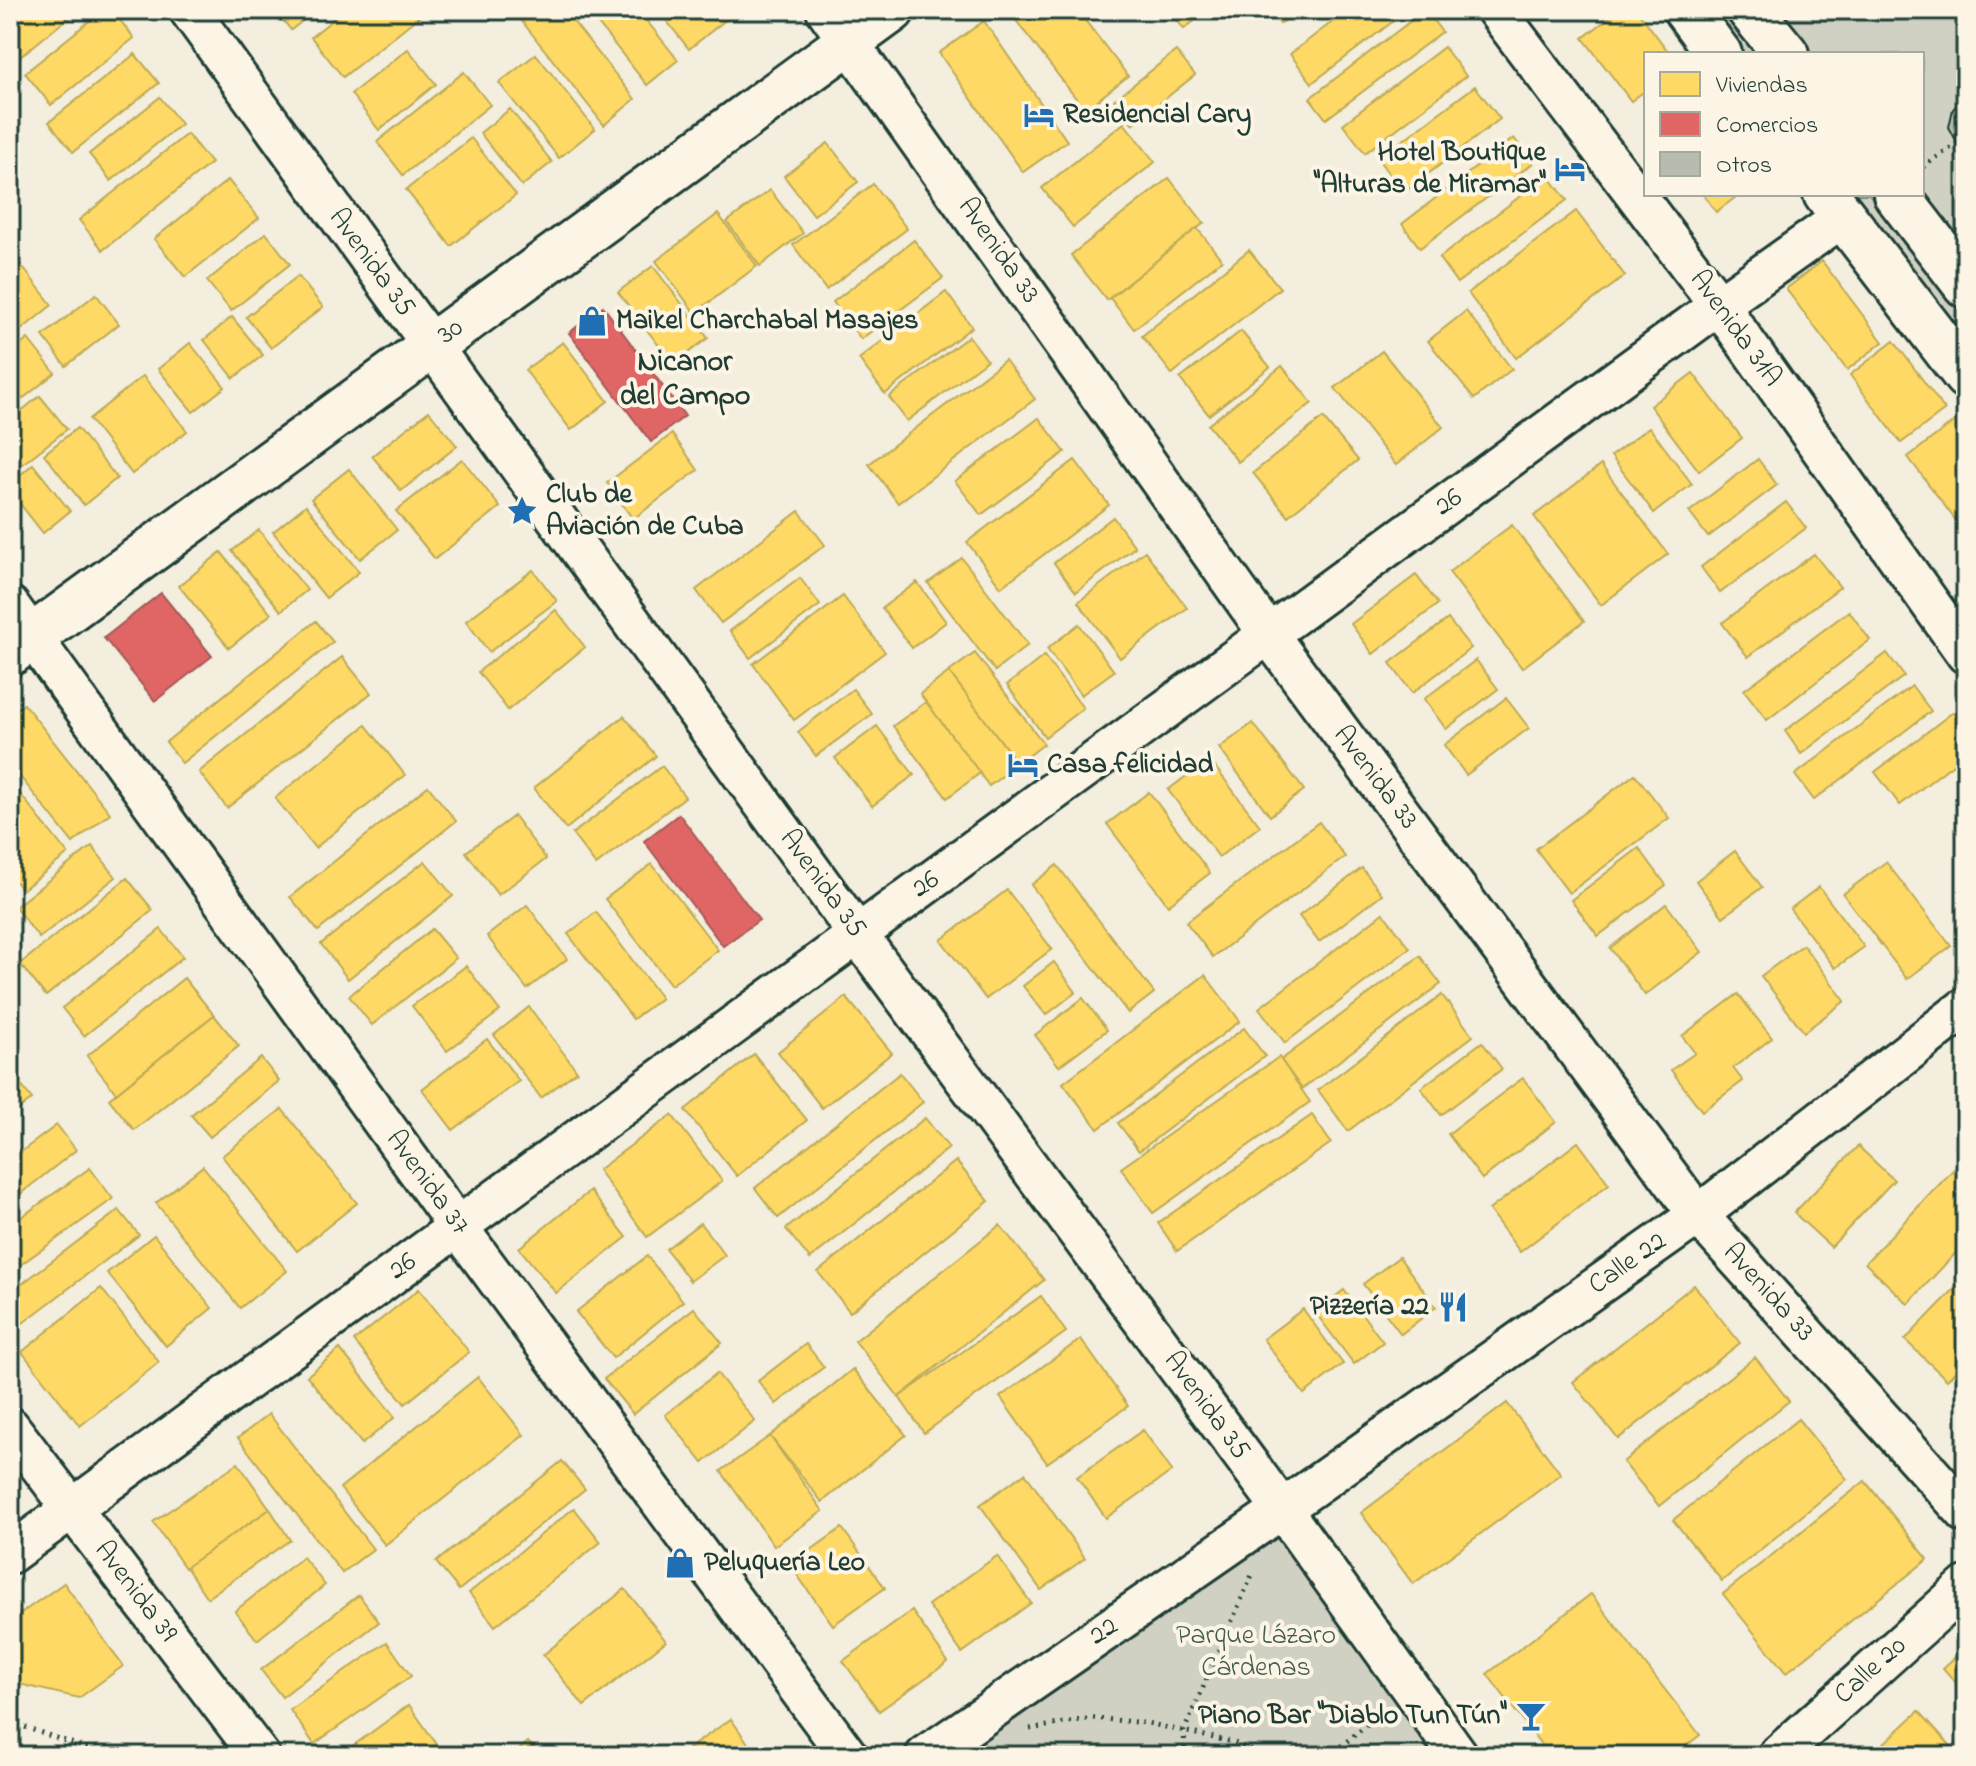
<svg xmlns="http://www.w3.org/2000/svg" width="1976" height="1766" font-family="'Indie Flower',sans-serif">
	<style>
		.green { fill: #d0d1c2; stroke: #78877b; stroke-width: 2 }
		.homes { fill: #ffd966; stroke: #bcaa57; stroke-width: 2 }
		.shops { fill: #e06666; stroke: #a65a57; stroke-width: 2 }
		.building { fill: #b8bcae; stroke: #1f3d34; stroke-width: 2 }
		.lines { fill: none; stroke-linecap: round; stroke-linejoin: round }
		.street-casing { stroke: #1f3d34; stroke-width: 44 }
		.secondary-casing { stroke: #1f3d34; stroke-width: 50 }
		.primary-casing { stroke: #1f3d34; stroke-width: 50 }
		.path { stroke: #1f3d34; stroke-width: 5; stroke-dasharray: 2 6; stroke-linecap: butt }
		.street { stroke: #fcf5e5; stroke-width: 38 }
		.secondary { stroke: #fcf5e5; stroke-width: 44 }
		.primary { stroke: #fcf5e5; stroke-width: 44 }
		.labels { text-anchor: middle; dominant-baseline: central; stroke-width: 8; stroke-linejoin: round; paint-order: stroke }
		.poi-label { font-size: 28px; font-weight: bold; fill: #1f3d34; stroke: #fcf5e5; text-anchor: start }
		.street-label { font-size: 28px; fill: #1f3d34; stroke: #fcf5e5 }
		.park-label { font-size: 28px; fill: #425b50; stroke: #fcf5e5 }
		.neighbourhood-label { font-size: 30px; font-weight: bold; fill: #1f3d34; stroke: #fcf5e5 }
	</style>
	<rect width="100%" height="100%" fill="#f3eede"/>
	<filter id="ink" filterUnits="userSpaceOnUse"><feTurbulence type="fractalNoise" baseFrequency=".0125" numOctaves="2"/><feDisplacementMap in="SourceGraphic" scale="16" xChannelSelector="R" yChannelSelector="G"/><feConvolveMatrix kernelMatrix="1 2 1 2 8 2 1 2 1" color-interpolation-filters="sRGB"/></filter>
	<g filter="url(#ink)">
		<g class="green">
			<polygon points="1708,10 1725,10 1760,54 1742,54"/>
			<polygon points="1752,10 1966,10 1966,285 1922,194 1922,54 1787,54"/>
			<polygon points="1852,194 1869,194 1966,318 1966,340"/>
			<polygon points="1282,1509 1459,1756 926,1756"/>
		</g>
		<g class="homes">
			<polygon points="10,10 78,10 10,65"/>
			<polygon points="103,10 112,10 134,38 51,105 25,73"/>
			<polygon points="275,10 316,10 291,30"/>
			<polygon points="345,10 427,10 343,77 311,37"/>
			<polygon points="534,10 564,10 635,99 604,125 521,20"/>
			<polygon points="587,10 638,10 678,60 647,85"/>
			<polygon points="658,10 738,10 689,49"/>
			<polygon points="1008,10 1077,10 1128,76 1085,110"/>
			<polygon points="1169,10 1208,10 1184,29"/>
			<polygon points="1270,10 1299,10 1280,24"/>
			<polygon points="1348,10 1408,10 1312,83 1290,54"/>
			<polygon points="1425,10 1442,32 1326,119 1310,98"/>
			<polygon points="1619,10 1637,10 1670,54 1646,54 1646,90 1631,101 1583,38"/>
			<polygon points="984,21 1067,141 1023,172 939,53"/>
			<polygon points="1444,47 1466,76 1365,153 1343,124"/>
			<polygon points="408,49 436,84 379,130 351,94"/>
			<polygon points="1176,51 1195,75 1133,124 1114,100"/>
			<polygon points="135,54 159,83 73,152 49,122"/>
			<polygon points="536,54 595,129 559,158 499,83"/>
			<polygon points="464,72 490,105 403,175 377,142"/>
			<polygon points="1475,86 1500,119 1403,193 1378,159"/>
			<polygon points="160,97 181,124 111,181 89,154"/>
			<polygon points="510,109 552,162 522,186 480,133"/>
			<polygon points="1124,123 1155,162 1073,227 1042,188"/>
			<polygon points="187,134 211,163 103,250 79,220"/>
			<polygon points="471,138 516,195 451,246 406,190"/>
			<polygon points="1514,138 1533,163 1420,248 1402,224"/>
			<polygon points="828,143 858,182 814,215 784,176"/>
			<polygon points="1548,175 1567,200 1457,283 1439,258"/>
			<polygon points="1169,178 1204,223 1107,300 1071,255"/>
			<polygon points="228,180 259,218 185,277 154,239"/>
			<polygon points="873,184 907,229 826,290 793,245"/>
			<polygon points="770,190 803,233 760,266 727,222"/>
			<polygon points="1703,194 1740,194 1716,212"/>
			<polygon points="1576,211 1625,276 1516,358 1468,293"/>
			<polygon points="718,214 757,266 695,313 656,261"/>
			<polygon points="1197,228 1222,260 1134,329 1110,298"/>
			<polygon points="266,233 290,264 231,311 207,281"/>
			<polygon points="914,240 943,278 861,339 833,302"/>
			<polygon points="1249,250 1280,288 1172,374 1142,336"/>
			<polygon points="1822,261 1883,342 1847,370 1786,289"/>
			<polygon points="21,265 52,305 10,339 10,274"/>
			<polygon points="653,266 708,338 673,364 618,292"/>
			<polygon points="298,276 323,307 271,348 246,317"/>
			<polygon points="946,292 972,327 885,394 859,359"/>
			<polygon points="96,294 119,324 66,366 43,336"/>
			<polygon points="1466,311 1512,369 1474,399 1428,341"/>
			<polygon points="232,317 263,355 234,378 204,340"/>
			<polygon points="1241,331 1270,367 1209,415 1180,379"/>
			<polygon points="969,336 987,360 907,421 889,397"/>
			<polygon points="28,339 55,373 10,409 10,354"/>
			<polygon points="1894,341 1945,410 1901,443 1850,375"/>
			<polygon points="563,342 608,401 571,430 525,370"/>
			<polygon points="190,343 225,387 193,412 158,369"/>
			<polygon points="1382,351 1443,427 1396,465 1335,388"/>
			<polygon points="1005,360 1035,399 898,503 869,464"/>
			<polygon points="1282,366 1312,403 1238,462 1208,425"/>
			<polygon points="1693,373 1742,438 1699,471 1650,406"/>
			<polygon points="143,376 187,431 132,474 89,419"/>
			<polygon points="40,396 67,429 10,474 10,420"/>
			<polygon points="429,411 457,446 401,491 372,456"/>
			<polygon points="1039,418 1065,452 981,515 955,481"/>
			<polygon points="1323,418 1358,460 1288,516 1253,473"/>
			<polygon points="1956,420 1966,434 1966,534 1908,457"/>
			<polygon points="1649,427 1692,484 1654,513 1611,456"/>
			<polygon points="77,428 117,478 84,505 44,454"/>
			<polygon points="672,434 698,470 633,519 607,483"/>
			<polygon points="462,459 500,507 435,559 396,511"/>
			<polygon points="1758,459 1777,485 1708,537 1689,512"/>
			<polygon points="1075,460 1109,505 1001,587 967,542"/>
			<polygon points="33,464 70,511 43,533 10,491 10,484"/>
			<polygon points="1601,465 1668,554 1601,605 1534,516"/>
			<polygon points="349,469 397,530 360,559 311,499"/>
			<polygon points="1786,502 1806,528 1720,593 1701,567"/>
			<polygon points="306,505 359,572 326,598 273,532"/>
			<polygon points="799,511 825,545 721,623 696,590"/>
			<polygon points="1113,517 1135,547 1076,592 1054,563"/>
			<polygon points="1512,525 1584,621 1522,668 1449,572"/>
			<polygon points="259,530 307,590 281,611 232,551"/>
			<polygon points="1145,551 1187,608 1120,658 1078,602"/>
			<polygon points="221,552 271,614 229,648 179,586"/>
			<polygon points="1814,554 1840,587 1748,657 1722,623"/>
			<polygon points="962,558 1028,645 995,671 928,583"/>
			<polygon points="533,570 557,601 489,652 466,621"/>
			<polygon points="1416,575 1438,604 1373,654 1351,624"/>
			<polygon points="800,578 820,605 750,658 730,631"/>
			<polygon points="917,582 946,622 912,648 882,608"/>
			<polygon points="843,596 885,652 794,720 753,664"/>
			<polygon points="556,610 585,647 508,710 478,672"/>
			<polygon points="1849,611 1870,640 1767,720 1744,690"/>
			<polygon points="1448,619 1471,648 1412,693 1390,663"/>
			<polygon points="316,621 333,642 182,763 166,742"/>
			<polygon points="1079,624 1114,671 1081,695 1047,649"/>
			<polygon points="975,653 1044,744 1018,764 949,672"/>
			<polygon points="1887,653 1904,676 1801,754 1785,731"/>
			<polygon points="1044,656 1083,708 1045,737 1007,685"/>
			<polygon points="342,657 371,693 227,808 199,772"/>
			<polygon points="1476,660 1498,689 1446,729 1424,699"/>
			<polygon points="949,672 1018,764 989,786 920,694"/>
			<polygon points="1912,686 1931,711 1814,800 1795,775"/>
			<polygon points="853,689 872,714 816,756 798,732"/>
			<polygon points="1506,698 1529,728 1466,775 1444,745"/>
			<polygon points="926,702 980,773 947,798 893,726"/>
			<polygon points="24,704 110,813 73,843 10,764 10,715"/>
			<polygon points="1953,712 1966,730 1966,754 1900,805 1875,772"/>
			<polygon points="624,716 656,756 566,829 534,788"/>
			<polygon points="1253,723 1304,790 1270,816 1219,748"/>
			<polygon points="366,725 405,775 315,848 275,798"/>
			<polygon points="877,726 914,775 872,806 835,758"/>
			<polygon points="1209,759 1260,826 1219,857 1168,790"/>
			<polygon points="662,766 685,797 596,865 572,834"/>
			<polygon points="1635,774 1669,818 1569,893 1536,849"/>
			<polygon points="10,781 68,854 22,890 10,875"/>
			<polygon points="428,786 456,821 318,931 290,897"/>
			<polygon points="1149,792 1210,873 1168,905 1107,824"/>
			<polygon points="1966,813 1966,833 1956,821"/>
			<polygon points="514,816 546,859 498,895 466,852"/>
			<polygon points="1319,822 1345,857 1213,957 1186,922"/>
			<polygon points="92,846 116,877 39,938 15,907"/>
			<polygon points="1639,848 1666,885 1598,936 1571,900"/>
			<polygon points="1735,851 1762,887 1723,917 1696,881"/>
			<polygon points="425,861 453,896 348,979 321,944"/>
			<polygon points="1886,862 1951,946 1907,979 1843,894"/>
			<polygon points="652,864 718,950 671,985 605,899"/>
			<polygon points="1057,865 1154,993 1128,1013 1031,885"/>
			<polygon points="1362,868 1382,894 1319,942 1299,916"/>
			<polygon points="127,878 153,910 46,996 20,964"/>
			<polygon points="1819,887 1864,947 1835,968 1790,909"/>
			<polygon points="1007,890 1052,949 986,999 941,940"/>
			<polygon points="1666,904 1702,952 1645,995 1610,948"/>
			<polygon points="527,905 567,959 527,989 487,936"/>
			<polygon points="596,912 661,998 633,1019 568,934"/>
			<polygon points="1383,913 1410,948 1285,1043 1259,1008"/>
			<polygon points="161,929 183,957 84,1036 62,1008"/>
			<polygon points="432,929 456,958 372,1025 349,996"/>
			<polygon points="1803,945 1845,1001 1804,1032 1761,976"/>
			<polygon points="1420,956 1441,984 1302,1089 1281,1060"/>
			<polygon points="1054,962 1076,992 1046,1015 1023,986"/>
			<polygon points="466,966 500,1011 447,1051 412,1006"/>
			<polygon points="1205,975 1240,1021 1098,1129 1063,1083"/>
			<polygon points="184,978 214,1015 116,1093 87,1056"/>
			<polygon points="1738,994 1772,1038 1733,1068 1743,1081 1702,1111 1671,1070 1695,1053 1682,1036"/>
			<polygon points="1442,995 1473,1036 1348,1131 1318,1090"/>
			<polygon points="846,997 892,1053 822,1108 778,1052"/>
			<polygon points="1083,998 1107,1030 1059,1066 1035,1035"/>
			<polygon points="529,1007 577,1071 541,1098 494,1035"/>
			<polygon points="214,1015 239,1046 134,1130 109,1099"/>
			<polygon points="1244,1028 1265,1056 1139,1151 1118,1123"/>
			<polygon points="487,1039 519,1081 453,1130 422,1089"/>
			<polygon points="1482,1042 1502,1069 1441,1115 1421,1088"/>
			<polygon points="754,1054 807,1120 737,1176 685,1110"/>
			<polygon points="1279,1057 1310,1102 1153,1213 1121,1168"/>
			<polygon points="261,1058 279,1081 210,1137 191,1115"/>
			<polygon points="10,1071 32,1099 10,1117"/>
			<polygon points="900,1073 923,1102 778,1218 755,1188"/>
			<polygon points="1523,1078 1556,1122 1482,1179 1448,1134"/>
			<polygon points="282,1109 357,1203 297,1251 222,1156"/>
			<polygon points="672,1115 722,1181 647,1237 598,1170"/>
			<polygon points="1312,1115 1331,1143 1177,1251 1158,1223"/>
			<polygon points="925,1118 949,1148 810,1259 786,1229"/>
			<polygon points="57,1125 76,1150 10,1202 10,1160"/>
			<polygon points="1966,1135 1966,1157 1955,1147"/>
			<polygon points="1578,1142 1609,1184 1520,1252 1489,1210"/>
			<polygon points="1858,1146 1894,1180 1831,1247 1794,1213"/>
			<polygon points="956,1161 989,1201 850,1312 818,1272"/>
			<polygon points="203,1166 287,1271 240,1308 156,1203"/>
			<polygon points="90,1168 113,1199 10,1272 10,1225"/>
			<polygon points="1954,1169 1966,1180 1966,1242 1908,1304 1865,1263"/>
			<polygon points="590,1191 627,1237 556,1293 519,1248"/>
			<polygon points="119,1210 139,1235 15,1329 10,1323 10,1293"/>
			<polygon points="700,1223 725,1255 690,1281 666,1249"/>
			<polygon points="1000,1225 1044,1280 899,1397 855,1341"/>
			<polygon points="154,1235 212,1308 166,1346 107,1273"/>
			<polygon points="647,1256 683,1301 613,1358 576,1312"/>
			<polygon points="1399,1257 1436,1307 1401,1334 1363,1284"/>
			<polygon points="1966,1277 1966,1360 1947,1380 1905,1340"/>
			<polygon points="1694,1285 1740,1343 1618,1439 1573,1382"/>
			<polygon points="101,1288 159,1362 80,1426 22,1352"/>
			<polygon points="419,1289 469,1352 405,1404 354,1341"/>
			<polygon points="1344,1290 1383,1342 1354,1364 1315,1312"/>
			<polygon points="1041,1296 1066,1332 924,1433 899,1397"/>
			<polygon points="694,1308 722,1343 633,1414 604,1379"/>
			<polygon points="1303,1309 1343,1364 1304,1394 1263,1339"/>
			<polygon points="1081,1339 1128,1406 1047,1463 1000,1397"/>
			<polygon points="806,1344 824,1367 776,1404 758,1381"/>
			<polygon points="340,1349 395,1417 362,1444 307,1376"/>
			<polygon points="1755,1357 1789,1401 1659,1506 1623,1462"/>
			<polygon points="853,1369 906,1435 822,1502 770,1436"/>
			<polygon points="717,1373 755,1421 703,1463 665,1415"/>
			<polygon points="478,1377 524,1435 385,1545 340,1488"/>
			<polygon points="1507,1403 1561,1474 1413,1584 1361,1513"/>
			<polygon points="269,1414 373,1549 342,1573 238,1438"/>
			<polygon points="1798,1419 1847,1479 1722,1581 1673,1520"/>
			<polygon points="1143,1430 1172,1471 1106,1518 1077,1477"/>
			<polygon points="770,1436 823,1511 774,1546 721,1471"/>
			<polygon points="562,1461 585,1489 459,1590 436,1562"/>
			<polygon points="238,1463 270,1509 185,1568 153,1522"/>
			<polygon points="1025,1473 1085,1558 1041,1590 980,1505"/>
			<polygon points="1865,1481 1928,1559 1786,1673 1723,1594"/>
			<polygon points="574,1508 601,1542 495,1626 469,1593"/>
			<polygon points="270,1509 290,1540 207,1598 186,1567"/>
			<polygon points="842,1528 885,1588 833,1625 790,1565"/>
			<polygon points="997,1556 1031,1603 962,1653 928,1605"/>
			<polygon points="303,1557 325,1585 257,1640 235,1611"/>
			<polygon points="64,1583 123,1666 79,1698 10,1682 10,1621"/>
			<polygon points="625,1589 666,1641 584,1706 543,1655"/>
			<polygon points="1591,1594 1700,1735 1673,1756 1550,1756 1487,1674"/>
			<polygon points="359,1595 379,1622 282,1697 261,1670"/>
			<polygon points="912,1611 948,1662 879,1711 843,1661"/>
			<polygon points="387,1642 411,1676 314,1744 290,1710"/>
			<polygon points="1966,1647 1966,1694 1943,1668"/>
			<polygon points="409,1705 445,1756 339,1756"/>
			<polygon points="1919,1711 1960,1756 1892,1756 1882,1745"/>
			<polygon points="731,1719 757,1756 678,1756"/>
			<polygon points="528,1742 541,1756 512,1756"/>
			<polygon points="1861,1746 1870,1756 1850,1756"/>
		</g>
		<g class="shops">
			<polygon points="603,306 685,416 651,442 569,333"/>
			<polygon points="161,593 212,656 155,701 104,638"/>
			<polygon points="679,814 759,920 723,946 644,841"/>
		</g>
		<polygon class="building" points="1966,97 1966,150 1958,144 1949,127 1953,109"/>
		<g class="lines">
			<g class="street-casing">
				<g id="street">
					<polyline points="189,10 858,935 1282,1509 1459,1756"/>
					<polyline points="826,10 1269,635 1698,1215 1966,1513"/>
					<polyline points="1496,10 1719,305 1966,654"/>
					<polyline points="10,606 458,1227 848,1756"/>
					<polyline points="10,1427 260,1756"/>
					<polyline points="10,1554 1719,305 1843,217"/>
					<polyline points="925,1756 1282,1509 1698,1215 1966,1007"/>
					<polyline points="1777,1756 1966,1586"/>
				</g>
			</g>
			<g class="secondary-casing">
				<polyline id="secondary" points="10,653 892,10"/>
			</g>
			<g class="primary-casing">
				<g id="primary">
					<polyline points="1686,10 1719,54"/>
					<polyline points="1750,10 1786,54"/>
					<polyline points="1826,194 1966,376"/>
					<polyline points="1896,194 1966,285"/>
				</g>
			</g>
			<g class="path">
				<polyline points="1923,167 1966,137"/>
				<polyline points="10,1722 109,1756"/>
				<polyline points="1030,1729 1092,1718 1147,1723 1232,1742 1266,1756"/>
				<polyline points="1185,1756 1184,1731 1252,1575"/>
				<polyline points="1328,1756 1384,1712"/>
			</g>
			<use href="#street" class="street"/>
			<use href="#secondary" class="secondary"/>
			<use href="#primary" class="primary"/>
		</g>
	</g>
	<defs>
		<g id="hotel-bare" transform="scale(2.4)"><path d="M-6-4.5h1.5V1H6V5H4.5V3h-9V5H-6ZM-4 0a1.8 1.8 0 1 1 3.6 0ZM.5 0V-2.5h3Q6-2.5 6 0Z" fill="#1f6fb2" stroke="#fcf5e5" stroke-width="2.5" paint-order="stroke"/></g>
		<g id="shop-bare" transform="scale(2.4)"><path d="M-5-2.5h2.3a2.7 3.5 0 0 1 5.4 0H5L5.5 6h-11ZM-1.5-2.5h3a1.5 2.3 0 0 0-3 0Z" fill="#1f6fb2" stroke="#fcf5e5" stroke-width="2.5" paint-order="stroke"/></g>
		<g id="sight-bare" transform="scale(2.4)"><path d="M0-6L1.8-2.2L6-1.7L2.9 1.2L3.7 5.4L0 3.3L-3.7 5.4L-2.9 1.2L-6-1.7L-1.8-2.2Z" fill="#1f6fb2" stroke="#fcf5e5" stroke-width="2.5" paint-order="stroke"/></g>
		<g id="restaurant-bare" transform="scale(2.4)"><path d="M-5-6h1v4h1v-4h1v4h1v-4h1v5L-1.5 .5V6h-2V.5L-5-1ZM5-6V6H3V1.5H1.5Q1.5-4 5-6Z" fill="#1f6fb2" stroke="#fcf5e5" stroke-width="2.5" paint-order="stroke"/></g>
		<g id="bar-bare" transform="scale(2.4)"><path d="M-6-5H6L.8 .8V4.5H3.5V6h-7V4.5H-.8V.8Z" fill="#1f6fb2" stroke="#fcf5e5" stroke-width="2.5" paint-order="stroke"/></g>
	</defs>
	<g fill-rule="evenodd">
		<use href="#hotel-bare" x="1039" y="115"/>
		<use href="#hotel-bare" x="1570" y="169"/>
		<use href="#shop-bare" x="592" y="321"/>
		<use href="#sight-bare" x="522" y="511"/>
		<use href="#hotel-bare" x="1023" y="765"/>
		<use href="#restaurant-bare" x="1453" y="1307"/>
		<use href="#shop-bare" x="680" y="1563"/>
		<use href="#bar-bare" x="1531" y="1716"/>
	</g>
	<g class="labels">
		<g class="poi-label">
			<text x="1063" y="115">Residencial Cary</text>
			<text x="1546" y="153" text-anchor="end">Hotel Boutique<tspan x="1546" dy="32">"Alturas de Miramar"</tspan></text>
			<text x="616" y="321">Maikel Charchabal Masajes</text>
			<text x="546" y="495">Club de<tspan x="546" dy="32">Aviación de Cuba</tspan></text>
			<text x="1047" y="765">Casa felicidad</text>
			<text x="1429" y="1307" text-anchor="end">Pizzería 22</text>
			<text x="704" y="1563">Peluquería Leo</text>
			<text x="1507" y="1716" text-anchor="end">Piano Bar "Diablo Tun Tún"</text>
		</g>
		<g class="street-label">
			<text transform="translate(998 251) rotate(55)">Avenida 33</text>
			<text transform="translate(371 263) rotate(54)">Avenida 35</text>
			<text transform="translate(1735 329) rotate(54)">Avenida 31A</text>
			<text transform="translate(451 332) rotate(-36)">30</text>
			<text transform="translate(1449 503) rotate(-36)">26</text>
			<text transform="translate(1375 778) rotate(53)">Avenida 33</text>
			<text transform="translate(822 884) rotate(54)">Avenida 35</text>
			<text transform="translate(926 885) rotate(-36)">26</text>
			<text transform="translate(427 1183) rotate(54)">Avenida 37</text>
			<text transform="translate(1628 1264) rotate(-35)">Calle 22</text>
			<text transform="translate(403 1267) rotate(-36)">26</text>
			<text transform="translate(1768 1293) rotate(48)">Avenida 33</text>
			<text transform="translate(1206 1406) rotate(54)">Avenida 35</text>
			<text transform="translate(135 1592) rotate(53)">Avenida 39</text>
			<text transform="translate(1104 1632) rotate(-35)">22</text>
			<text transform="translate(1871 1671) rotate(-42)">Calle 20</text>
		</g>
		<g class="park-label">
			<text x="1256" y="1636">Parque Lázaro<tspan x="1256" dy="32">Cárdenas</tspan></text>
		</g>
		<g class="neighbourhood-label">
			<text x="685" y="363">Nicanor<tspan x="685" dy="34">del Campo</tspan></text>
		</g>
	</g>
	<rect width="1976" height="1766" fill="none" stroke="#fcf5e5" stroke-width="40"/>
	<rect x="20" y="20" width="1936" height="1726" fill="none" stroke="#1f3d34" stroke-width="3" filter="url(#ink)"/>
	<rect x="1644" y="52" width="280" height="144" fill="#fcf5e5" stroke="#a4ab9e" stroke-width="2"/>
	<rect x="1660" y="72" width="40" height="24" fill="#ffd966" stroke="#a4ab9e" stroke-width="2"/>
	<text x="1716" y="92" font-size="24" fill="#1f3d34">Viviendas</text>
	<rect x="1660" y="112" width="40" height="24" fill="#e06666" stroke="#a4ab9e" stroke-width="2"/>
	<text x="1716" y="132" font-size="24" fill="#1f3d34">Comercios</text>
	<rect x="1660" y="152" width="40" height="24" fill="#b8bcae" stroke="#a4ab9e" stroke-width="2"/>
	<text x="1716" y="172" font-size="24" fill="#1f3d34">Otros</text>
</svg>
